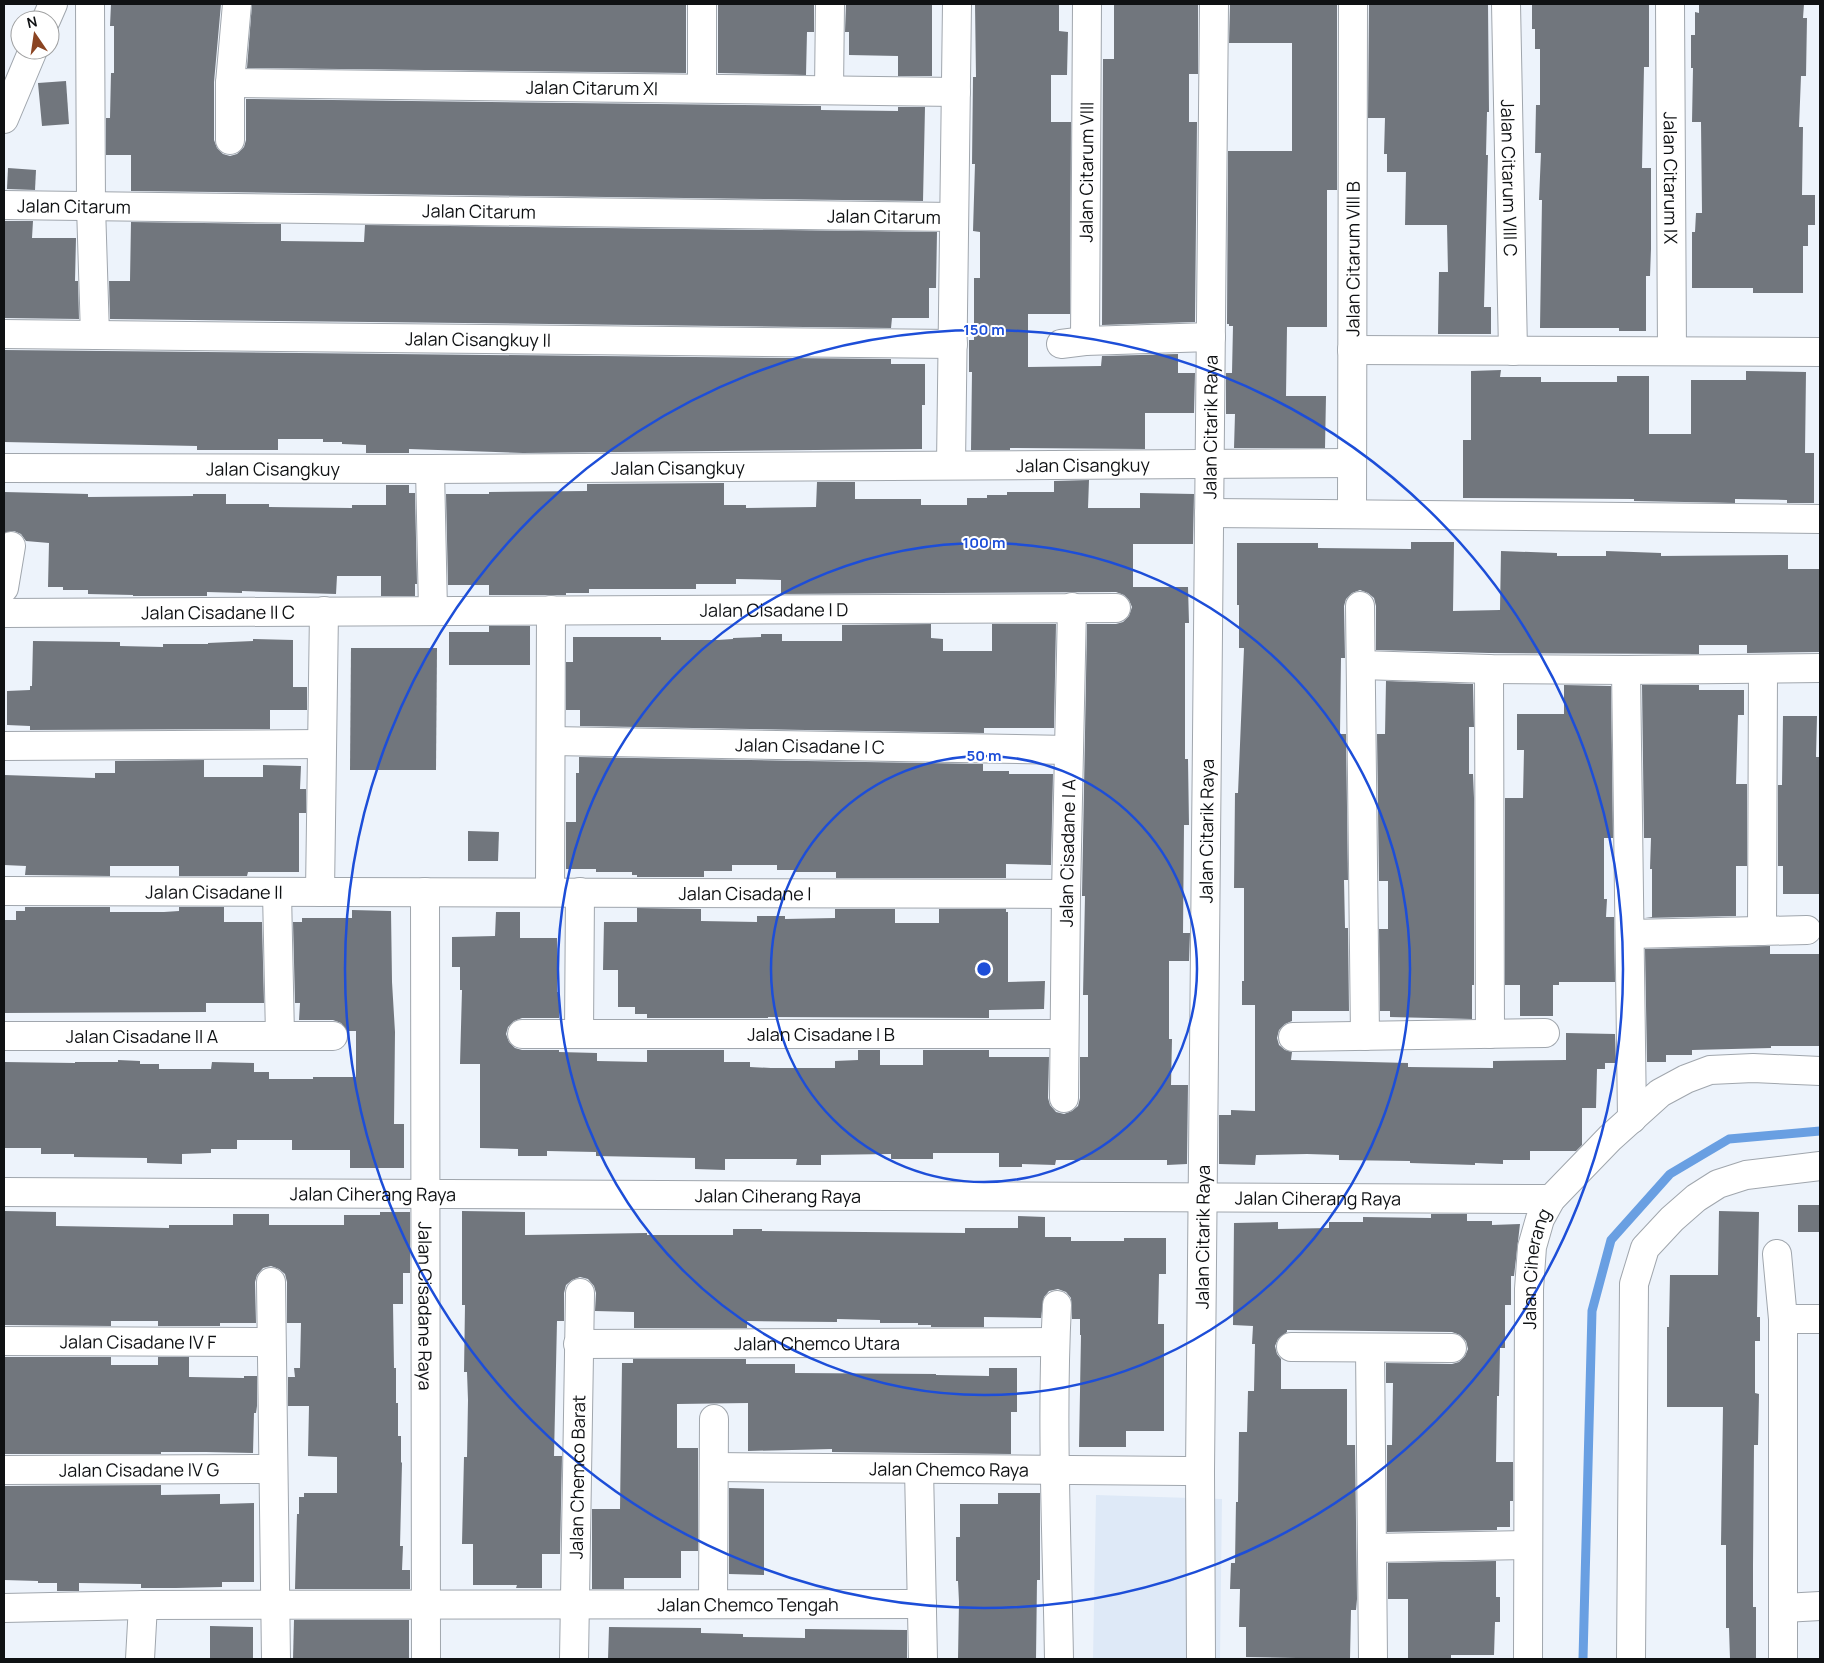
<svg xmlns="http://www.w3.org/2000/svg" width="1824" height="1663" font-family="Manrope,sans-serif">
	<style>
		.built { fill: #dee9f7 }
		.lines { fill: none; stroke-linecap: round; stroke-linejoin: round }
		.stream { stroke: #699fe2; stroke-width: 9 }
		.building { fill: #71767d }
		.minor-casing { stroke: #a0a6ad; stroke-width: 30 }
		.minor { stroke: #fff; stroke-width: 28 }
		.ring { fill: none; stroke: #1d4ed8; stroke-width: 2.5 }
		.labels { text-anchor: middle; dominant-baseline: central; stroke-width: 4; stroke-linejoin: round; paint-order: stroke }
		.street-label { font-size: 18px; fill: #0f1113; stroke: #fff }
		.centre { fill: #1d4ed8; stroke: #fff; stroke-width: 2.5 }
		.ring-label { font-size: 15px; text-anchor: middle; font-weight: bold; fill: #1d4ed8; stroke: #fff; stroke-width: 4; stroke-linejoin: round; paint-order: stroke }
	</style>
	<rect width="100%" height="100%" fill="#edf3fb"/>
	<polygon class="built" points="1096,1495 1222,1499 1220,1659 1093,1659"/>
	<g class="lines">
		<polyline class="stream" points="1583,1659 1592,1311 1611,1240 1670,1174 1729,1139 1820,1131"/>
	</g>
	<g class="building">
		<polygon points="111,4 221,4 214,82 214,140 217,148 223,154 230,156 237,154 244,147 246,140 246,99 821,106 821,110 898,111 898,107 925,107 923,201 131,191 131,155 106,155 106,118 110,118 111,73 114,73 114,26 110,26"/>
		<polygon points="252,4 686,4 686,73 247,68"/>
		<polygon points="718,4 814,4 814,32 807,32 806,75 718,73"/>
		<polygon points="846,4 932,5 932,76 898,76 898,56 849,55 849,32 845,32"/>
		<polygon points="975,4 1059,4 1059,31 1068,32 1067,75 1051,75 1051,122 1071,122 1070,314 1028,314 1028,367 1101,366 1102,356 1178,354 1178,373 1195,373 1194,413 1145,413 1145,449 1010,448 1010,450 971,450 972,372 969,372 969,340 974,340 974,278 980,278 980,232 973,231 975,164 972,164 973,77 976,77"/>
		<polygon points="1114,4 1198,4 1198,74 1189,74 1189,122 1197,122 1195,322 1102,325 1103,59 1114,59"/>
		<polygon points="1369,4 1488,4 1489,112 1487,112 1486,155 1488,155 1484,307 1491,307 1491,334 1438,334 1439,272 1448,272 1447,225 1405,225 1406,172 1387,172 1387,154 1384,154 1385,118 1368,118"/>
		<polygon points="1532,4 1649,4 1649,67 1644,67 1642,168 1651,168 1651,249 1650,276 1646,276 1646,331 1619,331 1619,328 1540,328 1542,200 1539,200 1541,153 1535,153 1536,105 1540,105 1540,49 1535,49 1535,29 1532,29"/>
		<polygon points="1699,4 1804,4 1803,18 1807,18 1806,76 1801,76 1799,127 1803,127 1802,195 1815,195 1815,225 1808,225 1808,246 1803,246 1803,293 1753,293 1753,288 1692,288 1692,232 1695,232 1696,213 1702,213 1701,122 1692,122 1693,68 1691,68 1691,35 1695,35 1695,12 1699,13"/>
		<polygon points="1230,5 1337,5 1337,190 1327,190 1327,327 1287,327 1286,396 1326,396 1325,448 1234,448 1235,414 1226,414 1226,373 1232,373 1233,326 1229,326 1229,324 1227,324 1228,151 1292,151 1292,43 1229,43"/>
		<polygon points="66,81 69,124 42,126 38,83"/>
		<polygon points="8,168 36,170 35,190 7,189"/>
		<polygon points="5,221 33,221 32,238 76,238 75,281 78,281 79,319 4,318"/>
		<polygon points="131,222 281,224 281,241 364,242 365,225 937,232 936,288 929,288 929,318 892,318 891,328 110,319 109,281 130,281"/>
		<polygon points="5,350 891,359 891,364 925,364 925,405 922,405 922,449 523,453 409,449 409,453 366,453 366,445 342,444 342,442 323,442 323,439 278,439 278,450 197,450 197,446 4,442"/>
		<polygon points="1501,370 1500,377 1541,377 1541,382 1617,382 1617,376 1649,376 1649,434 1691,434 1691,380 1746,380 1746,371 1806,372 1805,453 1814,453 1814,503 1787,503 1787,500 1735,499 1735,503 1634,501 1634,499 1463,498 1463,440 1471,440 1471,371"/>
		<polygon points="1089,480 1088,508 1140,508 1140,493 1194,494 1193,544 1133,544 1133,587 1188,587 1189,623 1185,623 1185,759 1188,759 1189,825 1184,825 1183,933 1190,933 1189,961 1169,961 1169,1039 1172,1039 1171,1085 1188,1085 1187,1164 1167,1165 1167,1160 1056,1160 1055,1165 1022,1164 1022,1167 999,1167 999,1153 933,1153 933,1159 891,1159 891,1154 821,1155 821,1165 796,1165 797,1159 725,1159 725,1170 695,1169 695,1158 596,1156 596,1152 547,1151 547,1156 518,1156 518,1149 480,1148 480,1064 460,1064 462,990 460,990 460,967 452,967 452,937 495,936 496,912 520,912 520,938 557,938 557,992 559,992 559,1018 522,1018 514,1021 508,1027 506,1034 509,1042 515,1048 522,1050 559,1050 559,1052 597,1053 597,1061 647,1062 647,1050 724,1050 724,1062 750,1062 750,1067 771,1068 835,1068 835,1061 858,1060 858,1050 880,1050 880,1065 923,1065 923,1050 989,1050 989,1057 1049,1057 1048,1098 1050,1105 1056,1112 1064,1114 1072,1111 1078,1106 1080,1098 1080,1057 1088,1057 1088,995 1083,995 1085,896 1082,896 1087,624 1116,624 1123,622 1129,616 1132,607 1129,600 1124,595 1116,592 781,594 781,580 736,579 736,584 696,584 696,589 589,589 589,593 566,593 566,595 489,595 489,585 448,585 446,494 489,494 489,492 587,491 587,484 724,483 724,505 746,505 746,508 816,507 817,482 855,482 855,499 921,499 921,505 967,505 967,498 987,498 987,495 1007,495 1007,492 1054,492 1054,481"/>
		<polygon points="386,485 409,485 409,493 415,493 417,584 415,584 415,596 381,596 381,576 337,576 336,594 242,591 242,593 207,592 207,596 133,596 133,595 88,594 88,590 63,590 63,587 48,587 49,543 26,541 21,534 14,531 4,533 4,492 88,494 88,497 193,496 193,494 226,494 226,504 269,504 269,507 352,508 352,505 386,505"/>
		<polygon points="1411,542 1454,542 1453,611 1500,610 1501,551 1557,553 1557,556 1606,556 1606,551 1661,553 1661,556 1788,555 1788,569 1820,569 1820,652 1747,653 1747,645 1699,645 1699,654 1489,653 1376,650 1376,606 1374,598 1368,593 1360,590 1352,593 1346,599 1344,606 1345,658 1341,658 1340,734 1346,734 1348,880 1344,880 1345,928 1348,928 1349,1011 1292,1011 1292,1021 1285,1024 1279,1030 1277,1038 1279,1045 1285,1050 1292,1052 1291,1060 1408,1063 1408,1067 1493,1068 1493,1061 1566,1060 1566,1033 1615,1034 1616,1063 1605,1063 1605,1069 1597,1069 1596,1108 1582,1108 1582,1145 1576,1151 1530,1151 1530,1160 1503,1160 1503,1164 1475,1163 1475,1165 1410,1163 1410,1161 1339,1160 1339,1155 1307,1154 1256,1155 1255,1165 1219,1164 1219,1115 1231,1115 1231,1110 1255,1111 1255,1005 1242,1005 1242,981 1244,981 1244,888 1234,888 1235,793 1238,793 1244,648 1239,648 1239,605 1237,605 1237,543 1318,543 1318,548 1411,549"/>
		<polygon points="931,624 931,638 943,639 943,651 992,651 992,624 1056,624 1054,728 984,728 984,733 580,726 580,710 566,710 566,662 573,662 573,637 661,637 661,640 718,640 733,639 733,638 761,637 761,634 782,634 782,641 842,641 842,625"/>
		<polygon points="489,626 530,626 530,665 449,665 449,632 489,632"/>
		<polygon points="253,639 293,640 293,687 307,687 307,710 270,710 270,729 30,730 30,726 7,725 7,691 30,690 30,686 32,686 33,641 120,642 120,646 163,647 163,644 208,644 208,643 253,641"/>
		<polygon points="351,648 437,648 436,770 350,770"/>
		<polygon points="1386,681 1473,684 1474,727 1469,727 1469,774 1473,774 1474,798 1474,985 1472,985 1472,1019 1390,1017 1390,1011 1380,1011 1379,929 1388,929 1388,881 1379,881 1377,734 1385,734"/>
		<polygon points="1564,685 1611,686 1613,838 1604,838 1604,899 1607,899 1606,917 1614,917 1615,982 1559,982 1559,985 1553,985 1553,1016 1520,1016 1520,985 1505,985 1505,798 1523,798 1524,750 1517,750 1517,714 1564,714"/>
		<polygon points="1642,685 1699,685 1699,690 1744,690 1744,715 1738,715 1736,784 1747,784 1747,866 1736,866 1736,916 1645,918 1652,917 1652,869 1650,869 1651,838 1644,838"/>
		<polygon points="1783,716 1817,716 1816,757 1820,757 1820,894 1783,894 1783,866 1778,866 1778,785 1782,785"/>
		<polygon points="579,757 983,764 983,771 1009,771 1009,774 1053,774 1051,865 1006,864 1006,878 836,878 836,872 796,872 796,870 777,870 777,865 732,865 732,871 704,871 704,877 637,877 637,875 632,875 632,872 596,872 596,869 566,869 566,822 576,822 576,773 579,773"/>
		<polygon points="204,760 204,777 263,777 263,765 301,766 300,789 306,789 306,813 299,813 299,872 248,872 247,876 179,876 179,866 110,866 110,876 25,875 26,866 4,865 4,775 95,778 95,773 115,773 115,761"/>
		<polygon points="468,831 499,832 498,861 468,861"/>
		<polygon points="25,907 110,907 110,912 164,912 179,911 179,907 224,907 224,922 262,922 264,1003 206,1003 206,1012 4,1013 4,920 16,920 16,911 25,911"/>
		<polygon points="637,908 701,909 701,921 757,922 757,916 785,916 785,919 835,918 835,909 895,909 895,923 939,923 939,909 1006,909 1006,912 1008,912 1008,982 1045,981 1044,1009 989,1010 989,1018 768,1017 768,1018 647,1018 647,1014 635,1014 635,1007 618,1007 618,970 603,970 604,922 637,922"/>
		<polygon points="352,910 391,911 392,982 395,1032 394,1124 404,1124 404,1168 350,1168 350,1150 292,1150 292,1140 237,1140 237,1149 211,1149 211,1153 182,1154 182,1164 147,1163 147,1158 74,1157 74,1154 41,1154 41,1148 4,1148 4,1062 75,1063 75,1062 118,1062 118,1060 140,1061 140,1064 159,1064 159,1069 211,1069 212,1062 254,1063 254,1072 269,1072 269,1079 313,1079 313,1077 356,1077 356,1031 347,1031 341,1023 333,1020 299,1020 300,1003 295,1003 293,922 302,922 302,918 352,918"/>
		<polygon points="1770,946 1770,954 1820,954 1820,1046 1771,1046 1771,1048 1692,1050 1692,1055 1666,1055 1666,1062 1647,1062 1645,949"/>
		<rect x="1798" y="1205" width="22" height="27"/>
		<polygon points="4,1211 56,1212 56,1226 169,1228 169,1225 233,1225 233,1214 269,1214 269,1225 344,1225 344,1215 380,1215 380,1212 410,1212 410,1273 403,1273 403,1304 393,1304 394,1368 396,1368 396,1403 398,1403 398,1436 401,1436 401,1462 402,1463 400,1546 403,1546 402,1570 410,1570 410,1589 295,1589 297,1514 299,1514 299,1497 304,1497 304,1493 337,1493 337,1457 308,1456 309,1406 288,1406 288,1377 295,1377 294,1368 300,1368 301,1323 287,1323 287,1282 285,1274 279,1269 271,1266 263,1268 257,1275 255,1282 256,1323 220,1323 220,1326 158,1326 158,1321 111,1321 111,1326 4,1325"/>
		<polygon points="462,1211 525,1212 525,1235 647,1233 647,1235 733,1235 733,1229 762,1229 762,1231 965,1233 965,1228 1018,1228 1018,1216 1045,1217 1045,1237 1071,1237 1071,1241 1124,1241 1124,1238 1166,1238 1166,1274 1159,1274 1158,1324 1164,1324 1164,1431 1126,1431 1126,1447 1079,1447 1081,1335 1080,1335 1080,1319 1072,1319 1071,1298 1066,1292 1058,1289 1049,1291 1044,1297 1041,1318 984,1317 984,1327 931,1327 931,1325 918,1325 918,1323 880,1323 880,1320 837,1319 837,1322 747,1321 747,1328 634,1328 634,1312 595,1311 596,1293 594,1286 588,1279 580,1277 572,1280 566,1285 564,1293 564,1321 557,1321 554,1456 562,1456 560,1554 542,1554 542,1588 516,1588 517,1585 473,1585 473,1544 462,1544 464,1457 467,1457 468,1400 467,1372 464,1372 465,1305 462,1305"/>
		<polygon points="1719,1211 1759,1212 1757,1317 1760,1317 1760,1341 1755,1341 1755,1393 1759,1394 1758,1445 1754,1445 1753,1565 1753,1607 1756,1607 1756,1659 1730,1659 1729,1628 1726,1628 1726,1545 1721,1545 1723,1407 1667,1407 1667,1327 1669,1327 1670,1275 1718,1275"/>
		<polygon points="1431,1214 1467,1214 1467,1221 1492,1221 1492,1225 1520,1224 1514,1276 1511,1276 1511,1305 1505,1305 1505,1348 1500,1348 1499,1396 1497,1396 1496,1462 1513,1462 1513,1501 1510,1501 1510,1527 1497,1527 1497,1530 1387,1532 1387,1445 1392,1445 1393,1383 1386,1383 1386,1363 1452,1364 1459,1362 1465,1356 1468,1349 1466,1341 1460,1335 1452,1332 1287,1330 1287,1332 1278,1339 1275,1346 1277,1354 1281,1359 1281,1389 1347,1389 1347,1445 1355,1445 1357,1599 1356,1610 1351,1610 1350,1659 1246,1657 1246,1627 1239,1627 1240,1589 1230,1589 1231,1563 1235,1563 1236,1502 1238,1502 1239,1432 1247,1432 1248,1391 1254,1391 1255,1344 1252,1344 1253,1326 1233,1325 1234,1223 1278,1222 1278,1229 1329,1228 1329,1222 1363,1222 1363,1217 1431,1218"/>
		<polygon points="4,1357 111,1357 111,1365 158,1365 158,1357 189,1357 189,1377 244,1378 244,1376 257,1376 257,1406 256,1413 254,1413 253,1453 206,1452 161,1452 161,1454 4,1454"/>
		<polygon points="633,1359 746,1359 746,1364 795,1364 795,1373 936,1374 936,1375 989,1376 989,1368 1017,1368 1017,1412 1011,1412 1011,1454 832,1452 832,1449 748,1451 748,1403 677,1404 677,1448 698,1448 698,1551 681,1551 681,1578 624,1578 624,1589 592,1589 592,1509 620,1509 622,1363 633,1363"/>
		<polygon points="161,1485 161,1495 220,1494 220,1504 254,1503 254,1582 222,1582 222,1587 176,1588 141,1588 141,1584 79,1583 79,1591 57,1591 57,1583 38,1583 38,1581 4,1580 4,1486"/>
		<polygon points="729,1488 764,1489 764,1575 729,1574"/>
		<polygon points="998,1493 1040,1493 1040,1580 1037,1580 1036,1659 958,1659 959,1602 958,1581 956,1581 956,1537 960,1537 960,1504 998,1504"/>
		<polygon points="1496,1561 1496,1597 1500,1597 1500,1622 1495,1622 1494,1655 1451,1655 1451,1659 1408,1659 1408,1599 1388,1599 1388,1563"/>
		<polygon points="294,1620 409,1620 409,1659 293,1659"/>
		<polygon points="210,1626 253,1627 253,1659 210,1659"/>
		<polygon points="609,1627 701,1628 701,1633 743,1634 743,1637 805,1638 805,1629 907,1630 907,1659 608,1659"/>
	</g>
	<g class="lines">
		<g class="minor-casing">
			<g id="minor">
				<polyline points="90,4 91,206 95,335"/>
				<polyline points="702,4 702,88"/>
				<path id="s1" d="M1506 4 1513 351"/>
				<path id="s2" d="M1670 4 1672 351"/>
				<polyline points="46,20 53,4"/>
				<path id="s3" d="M230 83 956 92"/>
				<polyline points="829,90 830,4"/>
				<polyline points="4,119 33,50"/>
				<polyline points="230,140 230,83 237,4"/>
				<path id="s4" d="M4 205 954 217"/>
				<path id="s5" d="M4 334 953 344"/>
				<path id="s6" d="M1085 341 1087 4"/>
				<polyline points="1061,344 1085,341 1211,337"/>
				<polyline points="1352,350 1820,352"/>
				<polyline points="951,465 957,4"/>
				<path id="s7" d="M4 468 430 469 1352 463"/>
				<polyline points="430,469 433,611"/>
				<polyline points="1209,513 1820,519"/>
				<path id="s8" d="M1352 514 1353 4"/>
				<polyline points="4,588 11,546"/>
				<polyline points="1360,606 1365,1036"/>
				<path id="s9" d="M4 613 1116 608"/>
				<polyline points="1361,665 1489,669 1626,670 1820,668"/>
				<polyline points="1489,669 1490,1034"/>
				<polyline points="1626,670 1632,1119"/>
				<path id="s10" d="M551 741 1069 750"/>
				<polyline points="4,746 322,744"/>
				<path id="s11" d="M4 891 1066 894"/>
				<polyline points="277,892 280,1036"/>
				<polyline points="320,892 324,611"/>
				<path id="s12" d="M425 892 426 1659"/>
				<polyline points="550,892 551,610"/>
				<polyline points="1762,931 1763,669"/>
				<polyline points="1630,934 1807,930"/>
				<path id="s13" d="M522 1034H1064"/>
				<polyline points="579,1034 580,892"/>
				<path id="s14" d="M4 1036H333"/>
				<polyline points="1293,1037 1545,1033"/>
				<path id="s15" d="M1064 1098 1066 894 1072 607"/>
				<path id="s16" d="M4 1192 1551 1199"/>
				<polyline points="1777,1254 1783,1319 1783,1659"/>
				<polyline points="271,1282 276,1659"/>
				<path d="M1057 1305C1051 1422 1057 1541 1059 1659"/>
				<polyline points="1783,1319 1820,1319"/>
				<path id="s17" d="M4 1341 271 1342"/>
				<path id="s18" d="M578 1344 1055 1342"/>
				<polyline points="1291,1347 1452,1348"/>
				<polyline points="1370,1348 1373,1659"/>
				<path id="s19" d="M714 1467 1185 1471"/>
				<polyline points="919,1469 923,1659"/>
				<path id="s20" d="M4 1470 273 1469"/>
				<polyline points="1372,1548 1528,1545"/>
				<polyline points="713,1604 714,1419"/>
				<path id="s21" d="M4 1608 143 1605 922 1604"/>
				<polyline points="1784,1608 1820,1606"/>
				<polyline points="140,1659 143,1605"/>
				<path id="s22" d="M574 1659 580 1293"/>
				<path id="s23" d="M1201 1659 1200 1472 1214 4"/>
				<path id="s24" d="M1528 1659 1529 1289 1532 1247 1540 1219 1551 1199 1610 1138 1660 1093 1686 1079 1710 1070 1753 1068 1820 1071"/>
				<polyline points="1631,1659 1634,1284 1645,1248 1672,1219 1696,1198 1718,1184 1746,1175 1820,1166"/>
			</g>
		</g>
		<use href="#minor" class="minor"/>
	</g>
	<g class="ring">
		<circle cx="984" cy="969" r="213"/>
		<circle cx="984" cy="969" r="426"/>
		<circle cx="984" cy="969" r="639"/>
	</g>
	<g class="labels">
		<g class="street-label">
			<text stroke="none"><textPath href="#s3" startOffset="362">Jalan Citarum XI</textPath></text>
			<text stroke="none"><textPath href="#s6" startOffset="169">Jalan Citarum VIII</textPath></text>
			<text stroke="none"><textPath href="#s1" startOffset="174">Jalan Citarum VIII C</textPath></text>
			<text stroke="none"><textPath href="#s2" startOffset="174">Jalan Citarum IX</textPath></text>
			<text stroke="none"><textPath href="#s4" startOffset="70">Jalan Citarum</textPath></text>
			<text stroke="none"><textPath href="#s4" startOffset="475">Jalan Citarum</textPath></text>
			<text stroke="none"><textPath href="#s4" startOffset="880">Jalan Citarum</textPath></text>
			<text stroke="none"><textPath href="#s8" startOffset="255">Jalan Citarum VIII B</textPath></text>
			<text stroke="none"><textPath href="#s5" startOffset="474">Jalan Cisangkuy II</textPath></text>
			<text stroke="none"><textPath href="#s23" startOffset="1232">Jalan Citarik Raya</textPath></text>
			<text stroke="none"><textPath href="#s7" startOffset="1079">Jalan Cisangkuy</textPath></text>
			<text stroke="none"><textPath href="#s7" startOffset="674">Jalan Cisangkuy</textPath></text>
			<text stroke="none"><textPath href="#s7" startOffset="269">Jalan Cisangkuy</textPath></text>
			<text stroke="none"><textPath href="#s9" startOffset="770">Jalan Cisadane I D</textPath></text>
			<text stroke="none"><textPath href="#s9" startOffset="214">Jalan Cisadane II C</textPath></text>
			<text stroke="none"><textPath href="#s10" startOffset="259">Jalan Cisadane I C</textPath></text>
			<text stroke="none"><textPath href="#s23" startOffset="828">Jalan Citarik Raya</textPath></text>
			<text stroke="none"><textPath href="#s15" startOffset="245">Jalan Cisadane I A</textPath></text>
			<text stroke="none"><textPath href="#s11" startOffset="210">Jalan Cisadane II</textPath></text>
			<text stroke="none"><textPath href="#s11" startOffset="741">Jalan Cisadane I</textPath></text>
			<text stroke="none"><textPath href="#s13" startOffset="299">Jalan Cisadane I B</textPath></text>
			<text stroke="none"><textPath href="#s14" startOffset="138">Jalan Cisadane II A</textPath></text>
			<text stroke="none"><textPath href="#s16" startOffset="369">Jalan Ciherang Raya</textPath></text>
			<text stroke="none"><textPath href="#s16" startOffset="774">Jalan Ciherang Raya</textPath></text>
			<text stroke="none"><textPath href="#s16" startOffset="1314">Jalan Ciherang Raya</textPath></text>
			<text stroke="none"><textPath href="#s23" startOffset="422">Jalan Citarik Raya</textPath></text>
			<text stroke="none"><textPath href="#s24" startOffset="391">Jalan Ciherang</textPath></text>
			<text stroke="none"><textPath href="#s12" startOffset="414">Jalan Cisadane Raya</textPath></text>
			<text stroke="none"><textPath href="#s17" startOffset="134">Jalan Cisadane IV F</textPath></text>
			<text stroke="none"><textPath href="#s18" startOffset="239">Jalan Chemco Utara</textPath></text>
			<text stroke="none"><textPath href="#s19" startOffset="235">Jalan Chemco Raya</textPath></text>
			<text stroke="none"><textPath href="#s20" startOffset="135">Jalan Cisadane IV G</textPath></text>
			<text stroke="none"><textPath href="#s22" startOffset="182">Jalan Chemco Barat</textPath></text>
			<text stroke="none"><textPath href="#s21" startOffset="744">Jalan Chemco Tengah</textPath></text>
		</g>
	</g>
	<circle cx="984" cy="969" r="8" class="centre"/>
	<g class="ring-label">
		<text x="984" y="335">150 m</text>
		<text x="984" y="548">100 m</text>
		<text x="984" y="761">50 m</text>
	</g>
	<rect width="1824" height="1663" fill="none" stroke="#0f1113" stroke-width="10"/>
	<g transform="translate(35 35) rotate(347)"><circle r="24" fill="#ffffff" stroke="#9fa0a1"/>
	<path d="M0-4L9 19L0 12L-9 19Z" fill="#8b4422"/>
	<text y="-8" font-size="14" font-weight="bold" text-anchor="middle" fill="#0f1113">N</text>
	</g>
</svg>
